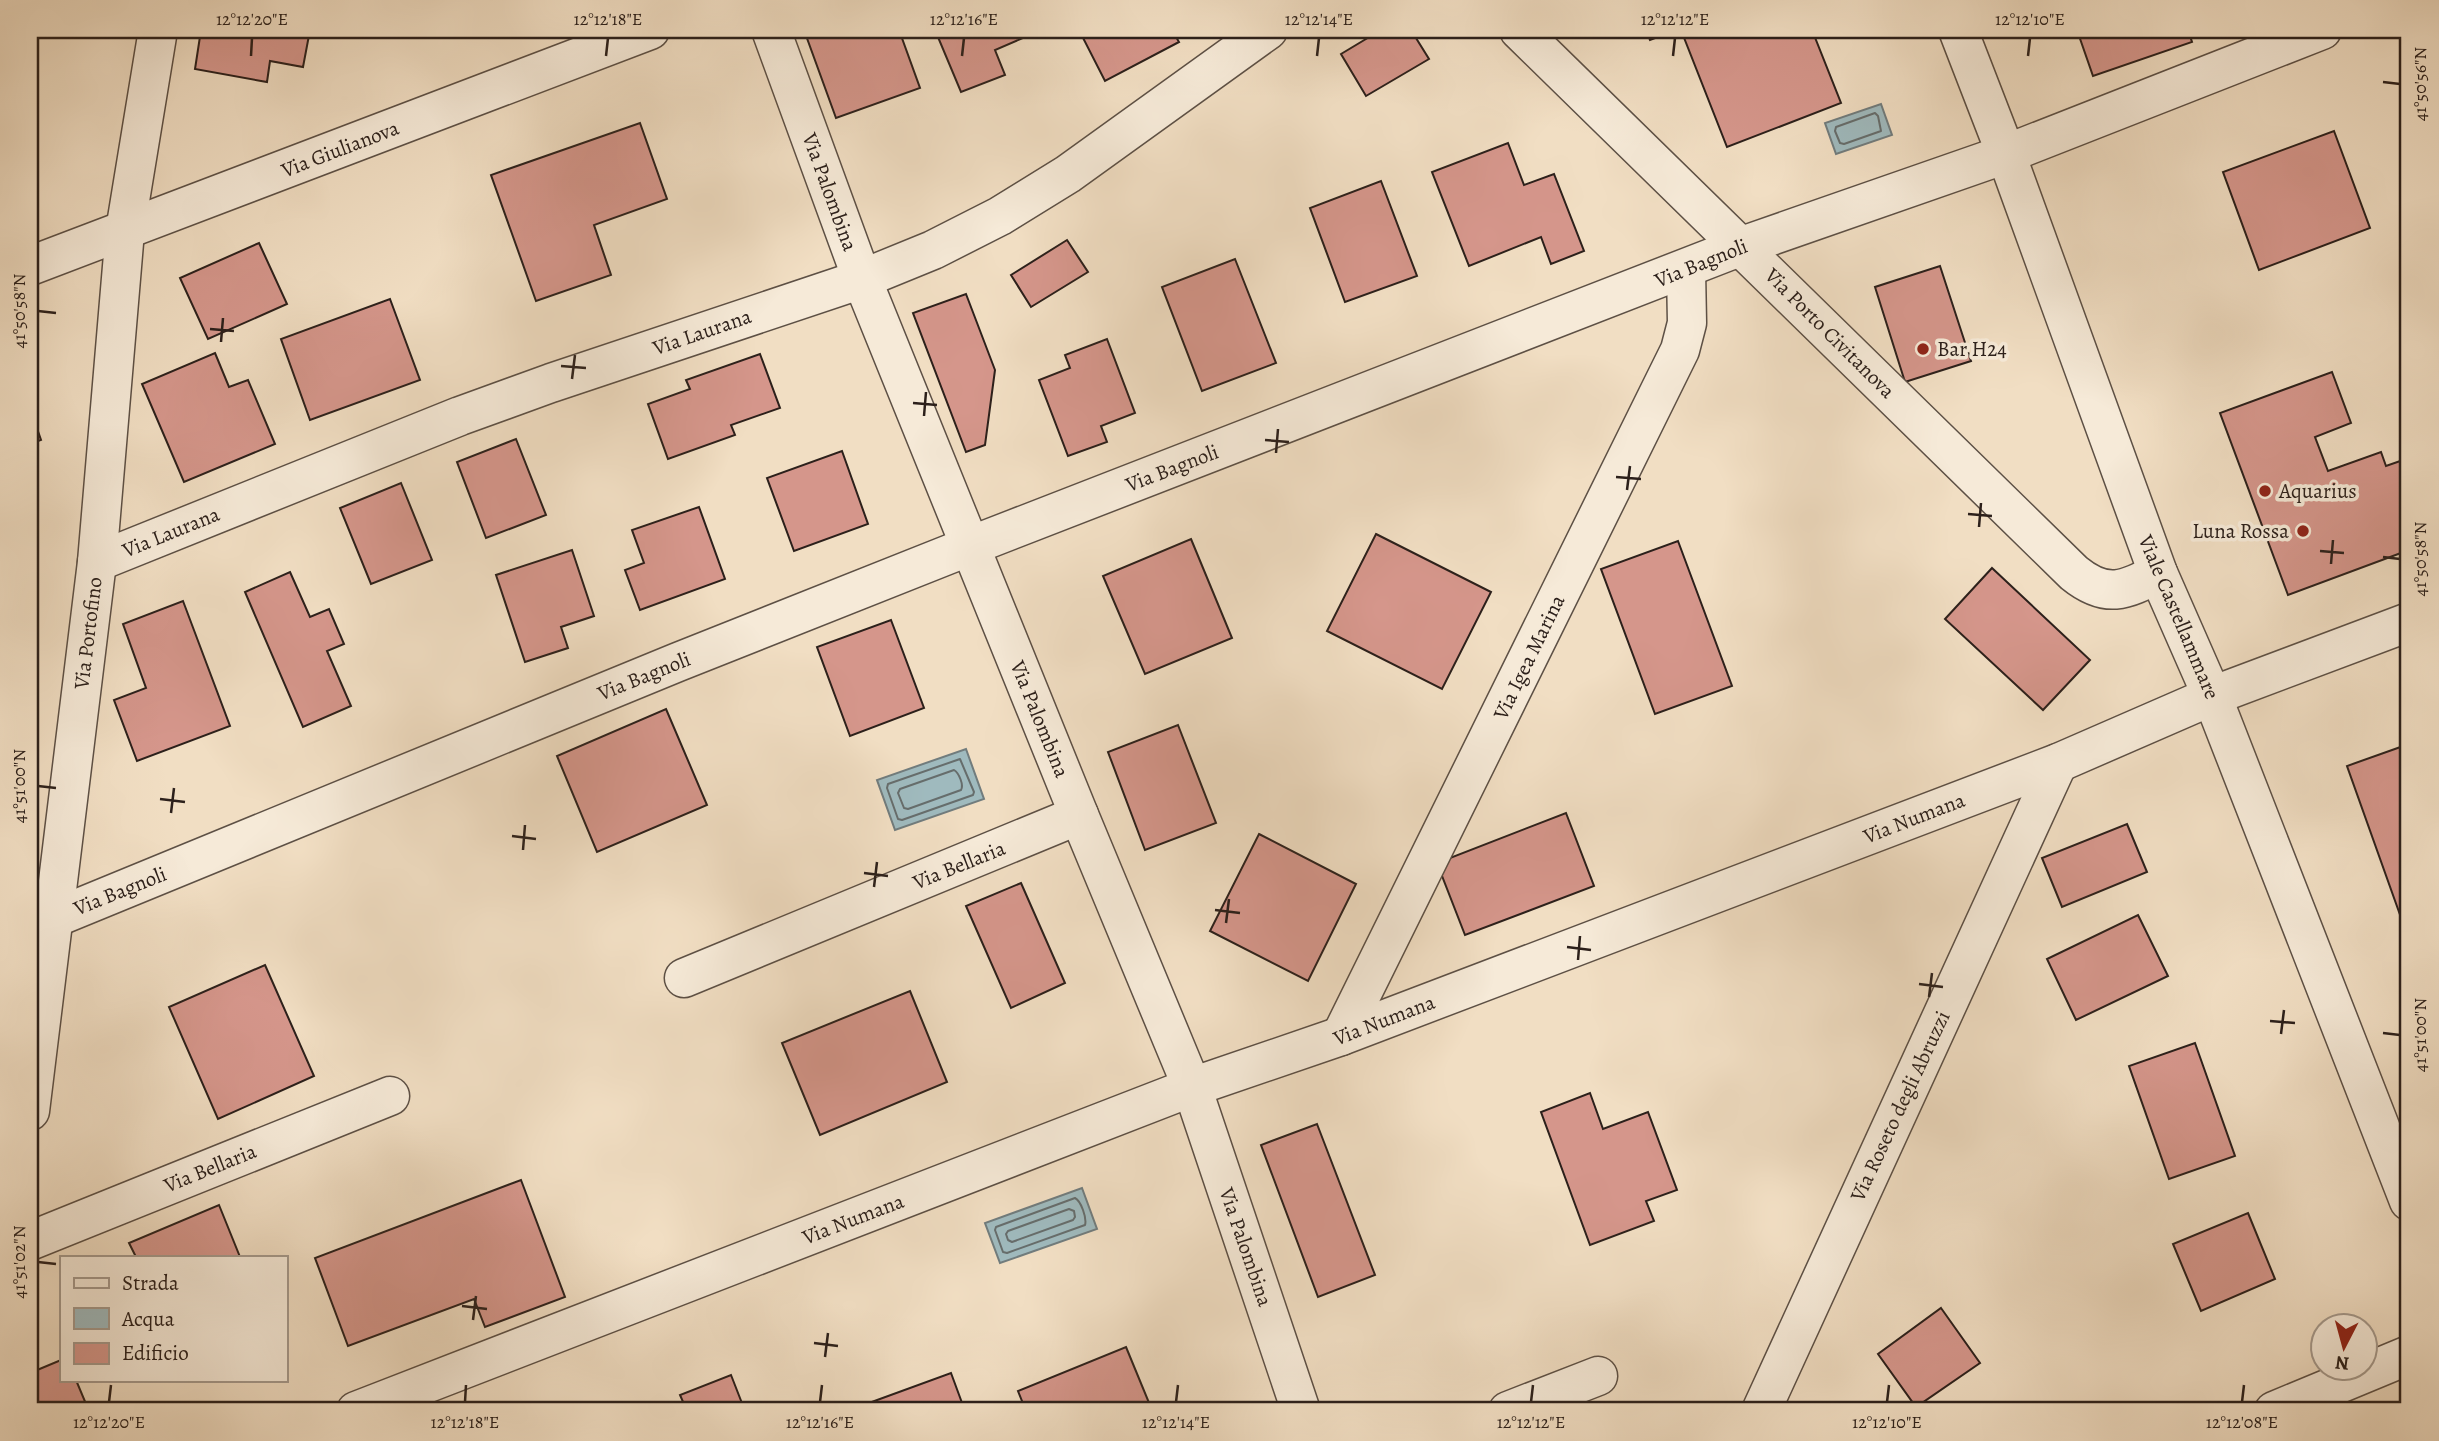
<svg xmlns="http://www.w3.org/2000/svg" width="2439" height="1441" font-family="Alegreya,serif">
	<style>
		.water { fill: #9fbabe; stroke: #717c7d; stroke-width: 2 }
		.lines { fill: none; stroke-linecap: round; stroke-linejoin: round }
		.shore { stroke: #666d6c; stroke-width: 2 }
		.building { fill: #d5968b; stroke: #2c201b; stroke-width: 2 }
		.minor-casing { stroke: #5d5045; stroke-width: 41 }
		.minor { stroke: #f6ead8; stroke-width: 38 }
		.ticks { fill: none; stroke: #2c201b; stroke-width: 2.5 }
		.poi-dot { fill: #8f2418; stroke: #f6ead8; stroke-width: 2.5 }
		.labels { text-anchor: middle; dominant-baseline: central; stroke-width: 7; stroke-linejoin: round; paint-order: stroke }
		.street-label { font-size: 21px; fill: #2c201b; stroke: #f6ead8 }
		.poi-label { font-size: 21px; fill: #2c201b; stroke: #f6ead8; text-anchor: start }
		.neatline { fill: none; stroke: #2c201b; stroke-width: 2.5 }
		.ticks-label { font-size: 18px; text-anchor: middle; fill: #2c201b }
	</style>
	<rect width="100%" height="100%" fill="#f1dec3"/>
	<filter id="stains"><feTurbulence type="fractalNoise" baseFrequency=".00286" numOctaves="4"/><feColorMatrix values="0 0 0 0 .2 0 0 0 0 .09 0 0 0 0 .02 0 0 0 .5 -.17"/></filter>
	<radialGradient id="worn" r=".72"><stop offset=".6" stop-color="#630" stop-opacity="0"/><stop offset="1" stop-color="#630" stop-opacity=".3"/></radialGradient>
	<g class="water">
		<polygon points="1881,104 1892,135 1836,154 1825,123"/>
		<polygon points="966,749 984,799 895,830 877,780"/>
		<polygon points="1082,1188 1097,1229 1000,1263 985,1223"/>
	</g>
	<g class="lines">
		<g class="shore">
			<polygon points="1875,113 1878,116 1881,131 1844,144 1840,143 1835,131 1836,127"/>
			<polygon points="960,759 974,792 973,795 902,820 898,819 887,788 888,784"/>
			<path d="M954 770C959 773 964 785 961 790L908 809 904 808 898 793 900 789Z"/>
			<path d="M1075 1198C1081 1201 1087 1218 1085 1225L1007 1253 1003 1252 995 1230 996 1227Z"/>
			<polygon points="1069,1209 1074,1211 1075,1217 1073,1220 1012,1242 1008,1240 1006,1234 1008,1231"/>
		</g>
	</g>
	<g class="building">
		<polygon points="201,30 310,30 303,67 270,61 267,82 195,69"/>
		<polygon points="804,30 899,30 920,88 836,118"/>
		<polygon points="935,30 1020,30 1023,38 995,50 1005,75 961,92"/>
		<polygon points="1079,30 1172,30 1179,42 1105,81"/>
		<polygon points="1381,30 1411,30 1429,59 1366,96 1341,54"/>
		<polygon points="1646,30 1677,30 1650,40"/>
		<polygon points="1681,30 1812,30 1841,103 1727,147"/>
		<polygon points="2077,30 2188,30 2192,42 2093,76"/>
		<polygon points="640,123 667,199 594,225 611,275 536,301 491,175"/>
		<polygon points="2334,131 2370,228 2259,270 2223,172"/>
		<polygon points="1508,143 1524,185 1554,174 1584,251 1551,264 1541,237 1469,266 1432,172"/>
		<polygon points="1381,181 1417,276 1345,302 1310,208"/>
		<polygon points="1067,240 1088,272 1031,307 1011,275"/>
		<polygon points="259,243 287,304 208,339 180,278"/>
		<polygon points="1235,259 1276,363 1202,391 1162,287"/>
		<polygon points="1940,266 1971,361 1905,382 1875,287"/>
		<polygon points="966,294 995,370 985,445 966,452 913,313"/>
		<polygon points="390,299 420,380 310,420 281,339"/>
		<polygon points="1107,339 1135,413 1101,426 1107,442 1068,456 1039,380 1070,368 1065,355"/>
		<polygon points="215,353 229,387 248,380 275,444 184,482 142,384"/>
		<polygon points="760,354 780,408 731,425 735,435 668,459 648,404 690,389 686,380"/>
		<polygon points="2332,372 2351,423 2315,437 2328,471 2381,452 2386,466 2409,458 2409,550 2288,595 2220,413"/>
		<polygon points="30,408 41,440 30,444"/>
		<polygon points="516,439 546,515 486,538 457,462"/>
		<polygon points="842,451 868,524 794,551 767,478"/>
		<polygon points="401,483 432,560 371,584 340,508"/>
		<polygon points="699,507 725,579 640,610 625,570 644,563 632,530"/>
		<polygon points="1376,534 1491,592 1442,689 1327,631"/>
		<polygon points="1191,539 1232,638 1145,674 1103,576"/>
		<polygon points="1678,541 1732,686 1655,714 1601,569"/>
		<polygon points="572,550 594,616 561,627 568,648 525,662 496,575"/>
		<polygon points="1992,568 2090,660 2043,710 1945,619"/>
		<polygon points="290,572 310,617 329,609 344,644 327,651 351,706 303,727 245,592"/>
		<polygon points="183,601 230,726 137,761 114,700 146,688 123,624"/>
		<polygon points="891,620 924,708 850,736 817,647"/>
		<polygon points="666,709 707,805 597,852 557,756"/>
		<polygon points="1178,725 1216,823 1145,850 1108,752"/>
		<polygon points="2409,744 2409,940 2347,766"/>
		<polygon points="1566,813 1594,886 1465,935 1437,863"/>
		<polygon points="2127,824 2147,872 2062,907 2042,858"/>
		<polygon points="1259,834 1356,884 1308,981 1210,931"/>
		<polygon points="1021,883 1065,983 1011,1008 966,906"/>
		<polygon points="2138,915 2168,976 2076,1020 2047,959"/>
		<polygon points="265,965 314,1076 218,1119 169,1007"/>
		<polygon points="910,991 947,1082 820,1135 782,1043"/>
		<polygon points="2195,1043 2235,1156 2169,1179 2129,1066"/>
		<polygon points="1590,1093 1603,1129 1648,1112 1677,1190 1646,1201 1654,1221 1590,1245 1541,1112"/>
		<polygon points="1317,1124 1375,1275 1318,1297 1261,1145"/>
		<polygon points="521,1180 565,1297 485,1327 474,1299 348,1346 315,1258"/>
		<polygon points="219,1205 240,1257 136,1257 129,1243"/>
		<polygon points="2248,1213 2275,1279 2201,1311 2173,1244"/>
		<polygon points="1941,1308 1980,1363 1916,1407 1878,1354"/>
		<polygon points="1126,1347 1152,1410 1026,1411 1018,1391"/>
		<polygon points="61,1360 61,1380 76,1380 89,1411 30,1411 30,1373"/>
		<polygon points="951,1373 965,1411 847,1411"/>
		<polygon points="731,1375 745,1411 687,1411 680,1395"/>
	</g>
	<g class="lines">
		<g class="minor-casing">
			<g id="minor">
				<polyline points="771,30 862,279 1079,815 1192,1087 1301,1411"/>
				<path d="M1519 30 2074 573C2106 599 2125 591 2158 573"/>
				<polyline points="1958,30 2006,154 2158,573 2212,696 2409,1201"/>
				<polyline points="30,266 650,30"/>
				<polyline points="97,562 460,416 551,383 862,279 933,250 1000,216 1068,174 1268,30"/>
				<polyline points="30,928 678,662 970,546 1742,246 2006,154 2322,30"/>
				<polyline points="684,978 1079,815"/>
				<polyline points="1341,1036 1680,350 1687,323 1686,270"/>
				<polyline points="30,1111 97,562 125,231 158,30"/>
				<polyline points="30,1241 390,1096"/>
				<polyline points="356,1411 1192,1087 1341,1036 2058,763 2212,696 2409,622"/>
				<polyline points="1508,1411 1598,1376"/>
				<polyline points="1761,1411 2058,763"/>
				<polyline points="2274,1411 2409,1355"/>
			</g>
		</g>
		<use href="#minor" class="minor"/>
	</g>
	<path class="ticks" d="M251 56 252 38M606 56 608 38M962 56 964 38M1317 56 1319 38M1673 56 1675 38M2028 56 2030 38M2383 82 2400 84M38 311 56 313M210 329 234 331M221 342 223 318M561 366 586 368M572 379 575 355M913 403 937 405M924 416 926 392M1265 440 1289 442M1276 453 1278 429M1616 477 1641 479M1627 490 1630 466M1968 514 1992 516M1979 527 1981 503M2320 551 2344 553M2383 557 2400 559M2331 564 2333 540M38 786 56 788M160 799 185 802M171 813 174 788M512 836 536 839M523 850 525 825M864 873 888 876M874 887 877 862M1215 910 1240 913M1226 923 1229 899M1567 947 1591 950M1578 960 1580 936M1919 984 1943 987M1929 997 1932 973M2270 1021 2295 1023M2383 1033 2400 1035M2281 1034 2284 1010M38 1262 56 1264M462 1306 487 1309M473 1320 476 1296M814 1343 838 1346M825 1357 828 1333M109 1402 111 1385M465 1402 466 1385M820 1402 822 1385M1176 1402 1178 1385M1531 1402 1533 1385M1887 1402 1889 1385M2242 1402 2244 1385"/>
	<g class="poi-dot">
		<circle cx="1923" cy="349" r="7"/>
		<circle cx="2265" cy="491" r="7"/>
		<circle cx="2303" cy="531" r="7"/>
	</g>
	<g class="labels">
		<g class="street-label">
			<text transform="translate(340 149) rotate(-21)">Via Giulianova</text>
			<text transform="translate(830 192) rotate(70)">Via Palombina</text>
			<text transform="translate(1701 263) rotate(-22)">Via Bagnoli</text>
			<text transform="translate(702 332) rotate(-19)">Via Laurana</text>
			<text transform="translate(1830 333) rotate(45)">Via Porto Civitanova</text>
			<text transform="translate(1172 468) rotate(-21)">Via Bagnoli</text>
			<text transform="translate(171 532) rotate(-22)">Via Laurana</text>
			<text transform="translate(2179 617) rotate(67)">Viale Castellammare</text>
			<text transform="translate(88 633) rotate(-83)">Via Portofino</text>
			<text transform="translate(1529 657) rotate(-64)">Via Igea Marina</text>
			<text transform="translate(644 676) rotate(-22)">Via Bagnoli</text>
			<text transform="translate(1040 719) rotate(68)">Via Palombina</text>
			<text transform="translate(1914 818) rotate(-21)">Via Numana</text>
			<text transform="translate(959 865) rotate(-22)">Via Bellaria</text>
			<text transform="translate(120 891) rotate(-22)">Via Bagnoli</text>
			<text transform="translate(1384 1020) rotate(-21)">Via Numana</text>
			<text transform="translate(1900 1106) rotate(-65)">Via Roseto degli Abruzzi</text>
			<text transform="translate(210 1168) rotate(-22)">Via Bellaria</text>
			<text transform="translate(853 1219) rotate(-21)">Via Numana</text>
			<text transform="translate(1246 1247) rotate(71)">Via Palombina</text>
		</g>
		<g class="poi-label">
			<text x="1937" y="349">Bar H24</text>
			<text x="2279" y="491">Aquarius</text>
			<text x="2289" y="531" text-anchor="end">Luna Rossa</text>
		</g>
	</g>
	<rect width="2439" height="1441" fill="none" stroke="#f1dec3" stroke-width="77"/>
	<rect x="60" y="1256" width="228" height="126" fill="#f6ead8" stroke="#a5998c" stroke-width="2"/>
	<rect x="74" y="1278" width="35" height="10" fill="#f6ead8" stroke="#a5998c" stroke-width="2"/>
	<text x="122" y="1290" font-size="21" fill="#2c201b">Strada</text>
	<rect x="74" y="1308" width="35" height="21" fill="#9fbabe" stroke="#a5998c" stroke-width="2"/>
	<text x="122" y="1326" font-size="21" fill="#2c201b">Acqua</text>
	<rect x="74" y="1343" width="35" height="21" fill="#d5968b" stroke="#a5998c" stroke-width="2"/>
	<text x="122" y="1360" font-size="21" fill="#2c201b">Edificio</text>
	<g transform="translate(2344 1347) rotate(186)"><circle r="33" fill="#f6ead8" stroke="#a5998c" stroke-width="2"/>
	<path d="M0-5L12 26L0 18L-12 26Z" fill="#8f2418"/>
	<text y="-10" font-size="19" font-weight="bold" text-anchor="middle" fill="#2c201b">N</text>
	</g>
	<rect x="38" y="38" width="2362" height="1364" class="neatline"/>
	<g class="ticks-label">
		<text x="252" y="25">12°12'20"E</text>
		<text x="608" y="25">12°12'18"E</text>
		<text x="964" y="25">12°12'16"E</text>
		<text x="1319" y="25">12°12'14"E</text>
		<text x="1675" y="25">12°12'12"E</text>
		<text x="2030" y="25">12°12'10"E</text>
		<text transform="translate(2420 84) rotate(-90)" y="6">41°50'56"N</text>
		<text transform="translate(19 311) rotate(-90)" y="6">41°50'58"N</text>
		<text transform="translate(2420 559) rotate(-90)" y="6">41°50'58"N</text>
		<text transform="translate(19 786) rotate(-90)" y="6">41°51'00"N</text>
		<text transform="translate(2420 1035) rotate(-90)" y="6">41°51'00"N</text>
		<text transform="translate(19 1262) rotate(-90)" y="6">41°51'02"N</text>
		<text x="109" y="1428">12°12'20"E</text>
		<text x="465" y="1428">12°12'18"E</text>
		<text x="820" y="1428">12°12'16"E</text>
		<text x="1176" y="1428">12°12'14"E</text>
		<text x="1531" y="1428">12°12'12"E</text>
		<text x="1887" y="1428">12°12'10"E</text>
		<text x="2242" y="1428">12°12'08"E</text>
	</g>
	<rect width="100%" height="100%" filter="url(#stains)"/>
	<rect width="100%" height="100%" fill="url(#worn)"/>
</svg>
